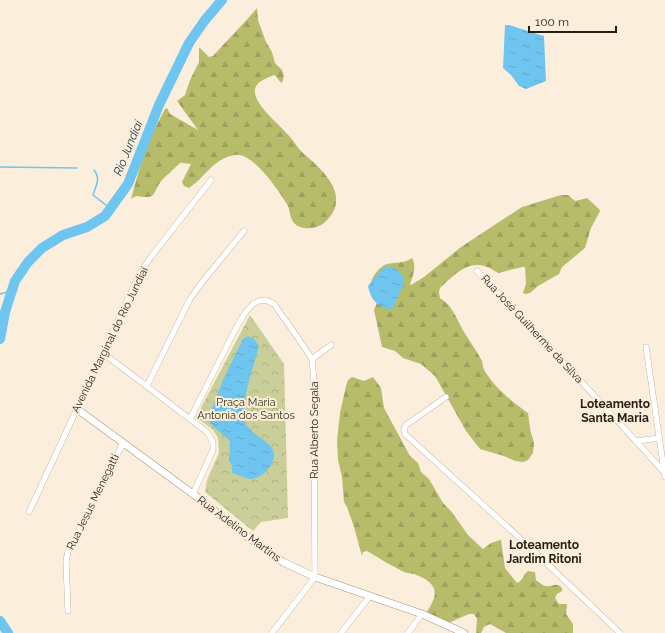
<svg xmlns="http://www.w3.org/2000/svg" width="665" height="633" font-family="Raleway,sans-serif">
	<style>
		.forest { fill: url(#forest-firs) }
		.park { fill: url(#park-crowns) }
		.water { fill: url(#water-ripples) }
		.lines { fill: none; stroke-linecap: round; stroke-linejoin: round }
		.stream { stroke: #6dc5f0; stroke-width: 1.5 }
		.river { stroke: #6dc5f0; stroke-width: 10 }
		.minor-casing { stroke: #a79378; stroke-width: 6 }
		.tertiary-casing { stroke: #a79378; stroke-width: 8 }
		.minor { stroke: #fff; stroke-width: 5.5 }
		.tertiary { stroke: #fff; stroke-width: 7 }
		.labels { text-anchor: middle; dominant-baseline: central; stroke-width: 4; stroke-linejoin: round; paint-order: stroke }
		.street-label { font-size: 11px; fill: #251e13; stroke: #fceedd }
		.park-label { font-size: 11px; fill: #323310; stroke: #fceedd }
		.water-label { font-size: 12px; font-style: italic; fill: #11384a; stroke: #fceedd }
		.neighbourhood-label { font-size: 12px; font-weight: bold; fill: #251e13; stroke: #fceedd }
	</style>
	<defs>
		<pattern id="forest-firs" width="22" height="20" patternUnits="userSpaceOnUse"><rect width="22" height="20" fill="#b7bc6b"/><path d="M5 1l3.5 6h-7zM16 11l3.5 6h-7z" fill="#9da15c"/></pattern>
		<pattern id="park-crowns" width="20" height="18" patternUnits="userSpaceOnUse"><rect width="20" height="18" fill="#cace98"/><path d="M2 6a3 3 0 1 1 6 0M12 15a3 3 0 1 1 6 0" fill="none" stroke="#adb082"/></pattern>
		<pattern id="water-ripples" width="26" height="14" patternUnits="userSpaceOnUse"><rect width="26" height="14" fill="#6dc5f0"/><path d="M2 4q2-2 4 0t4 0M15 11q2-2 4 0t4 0" fill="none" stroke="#5ea9cd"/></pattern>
	</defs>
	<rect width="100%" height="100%" fill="#fceedd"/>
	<g class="forest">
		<path d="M257 8 258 20 266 42 272 52 275 63 282 70 284 76 282 83C278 81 278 77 274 75 267 78 257 81 255 89 252 104 282 126 290 137 295 142 298 149 303 153 324 171 353 197 324 223 317 229 301 231 294 223 290 218 290 211 288 206 280 192 253 152 235 155 212 159 206 177 189 188L184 186 182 182 191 164 182 163 181 162C175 168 168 174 162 180 151 193 159 200 136 196L131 199C139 168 149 137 165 109L167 108 170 114 198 130 177 101 185 95 190 80 199 62V48H200L209 57 213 56C227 40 243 25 257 8Z"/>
		<path d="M561 195H568L575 201 587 198 599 209 600 211 591 228 585 248 562 267 559 274 538 286 530 293 525 294 523 293 526 283 525 267C518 267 505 272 498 273 494 271 491 268 487 267 468 259 452 277 440 288L439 292 440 298C453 306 457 320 464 332 470 342 477 351 482 361 483 365 483 369 486 373 496 389 513 402 528 413L530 429 534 443 533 453 528 460 523 462 515 461 504 456 480 449 466 431 435 376 421 364 403 358 395 351 382 347 374 310 377 302C375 298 373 294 371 290 368 281 378 267 387 264 396 262 403 264 412 258 417 267 413 275 410 284L411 285 424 277 461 247 522 207Z"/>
		<path d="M352 377 364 381 373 377 381 388 384 408 410 456 418 463 421 472 429 479 443 503 451 511 468 535 483 549 491 543 500 540H501L505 568 517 583C524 580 523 574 528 571L535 572 536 580C539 582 542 585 545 586 552 588 556 581 562 588V591L557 594 555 598 559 604H567L566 614 573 624V633H506L490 624 484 627 481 633H476L477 619 474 614H469L446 624 426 613C440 593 438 583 414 574 410 573 406 573 402 571 390 565 379 558 367 551L363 552 362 556 354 527 347 507 344 502 342 477 338 460 337 440 340 413 346 386 348 380Z"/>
	</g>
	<polygon class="park" points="250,315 284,364 288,518 261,522 253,531 205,492 207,480 219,453 218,438 213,430 196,417"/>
	<g class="water">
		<polygon points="505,25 509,25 544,36 546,81 526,89 519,86 511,75 503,68"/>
		<path d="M385 266 395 268 403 276V286L392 309C378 309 370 298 368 286Z"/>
		<path d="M248 336 254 339 259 346C254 365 240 403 245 421 250 440 289 442 268 469 265 474 256 479 250 479 244 478 238 474 232 473V465L229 460 230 441 211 424 208 419 223 380 243 339Z"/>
	</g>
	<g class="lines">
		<g class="stream">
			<polyline points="0,167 77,168"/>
			<path d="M94 170C101 179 96 185 93 195L111 209"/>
			<polyline points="0,294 12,291"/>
		</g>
		<g class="river">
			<polyline points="0,339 5,312 15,281 28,262 42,248 63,235 87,227 105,216 128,184 159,105 189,43 205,20 222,0"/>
			<polyline points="0,621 8,633"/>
		</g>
		<g class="minor-casing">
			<g id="minor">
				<polyline points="477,271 548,345 664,472"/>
				<polyline points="646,347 665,477"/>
				<polyline points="103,353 207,432 213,442 213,450 193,494"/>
				<polyline points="312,359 331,345"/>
				<polyline points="147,386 190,299 203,281 244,231"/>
				<polyline points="446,397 406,425 404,430 405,434 523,541 620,633"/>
				<polyline points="190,419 236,328 245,313 253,304 259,301 266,300 274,304 298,338 312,359 314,381 315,577 272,633"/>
				<polyline points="636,441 660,438"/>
				<polyline points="29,512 140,273 151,257 211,180"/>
				<polyline points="68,611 66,561 68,552 123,443"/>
				<polyline points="341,633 370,596"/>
				<polyline points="408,633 422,614"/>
			</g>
		</g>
		<g class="tertiary-casing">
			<polyline id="tertiary" points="77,409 193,494 248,537 283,562 315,577 422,614 464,633"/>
		</g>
		<use href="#minor" class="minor"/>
		<use href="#tertiary" class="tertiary"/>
	</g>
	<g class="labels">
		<g class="street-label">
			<text transform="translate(532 329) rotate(47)">Rua José Guilherme da Silva</text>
			<text transform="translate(110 340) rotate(-64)">Avenida Marginal do Rio Jundiaí</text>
			<text transform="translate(314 430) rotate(-90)">Rua Alberto Segala</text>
			<text transform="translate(93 502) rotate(-64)">Rua Jesus Menegatti</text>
			<text transform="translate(239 529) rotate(37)">Rua Adelino Martins</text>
		</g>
		<g class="park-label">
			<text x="246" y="402">Praça Maria<tspan x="246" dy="13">Antonia dos Santos</tspan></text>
		</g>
		<g class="water-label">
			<text transform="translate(128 148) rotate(-68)">Rio Jundiaí</text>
		</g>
		<g class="neighbourhood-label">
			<text x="615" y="404">Loteamento<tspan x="615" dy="14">Santa Maria</tspan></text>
			<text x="544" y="545">Loteamento<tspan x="544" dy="14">Jardim Ritoni</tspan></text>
		</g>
	</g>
	<path d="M529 26v6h87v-6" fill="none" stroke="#251e13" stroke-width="2"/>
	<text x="535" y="26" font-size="12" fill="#251e13" stroke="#fceedd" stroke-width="3" paint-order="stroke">100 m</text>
</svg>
